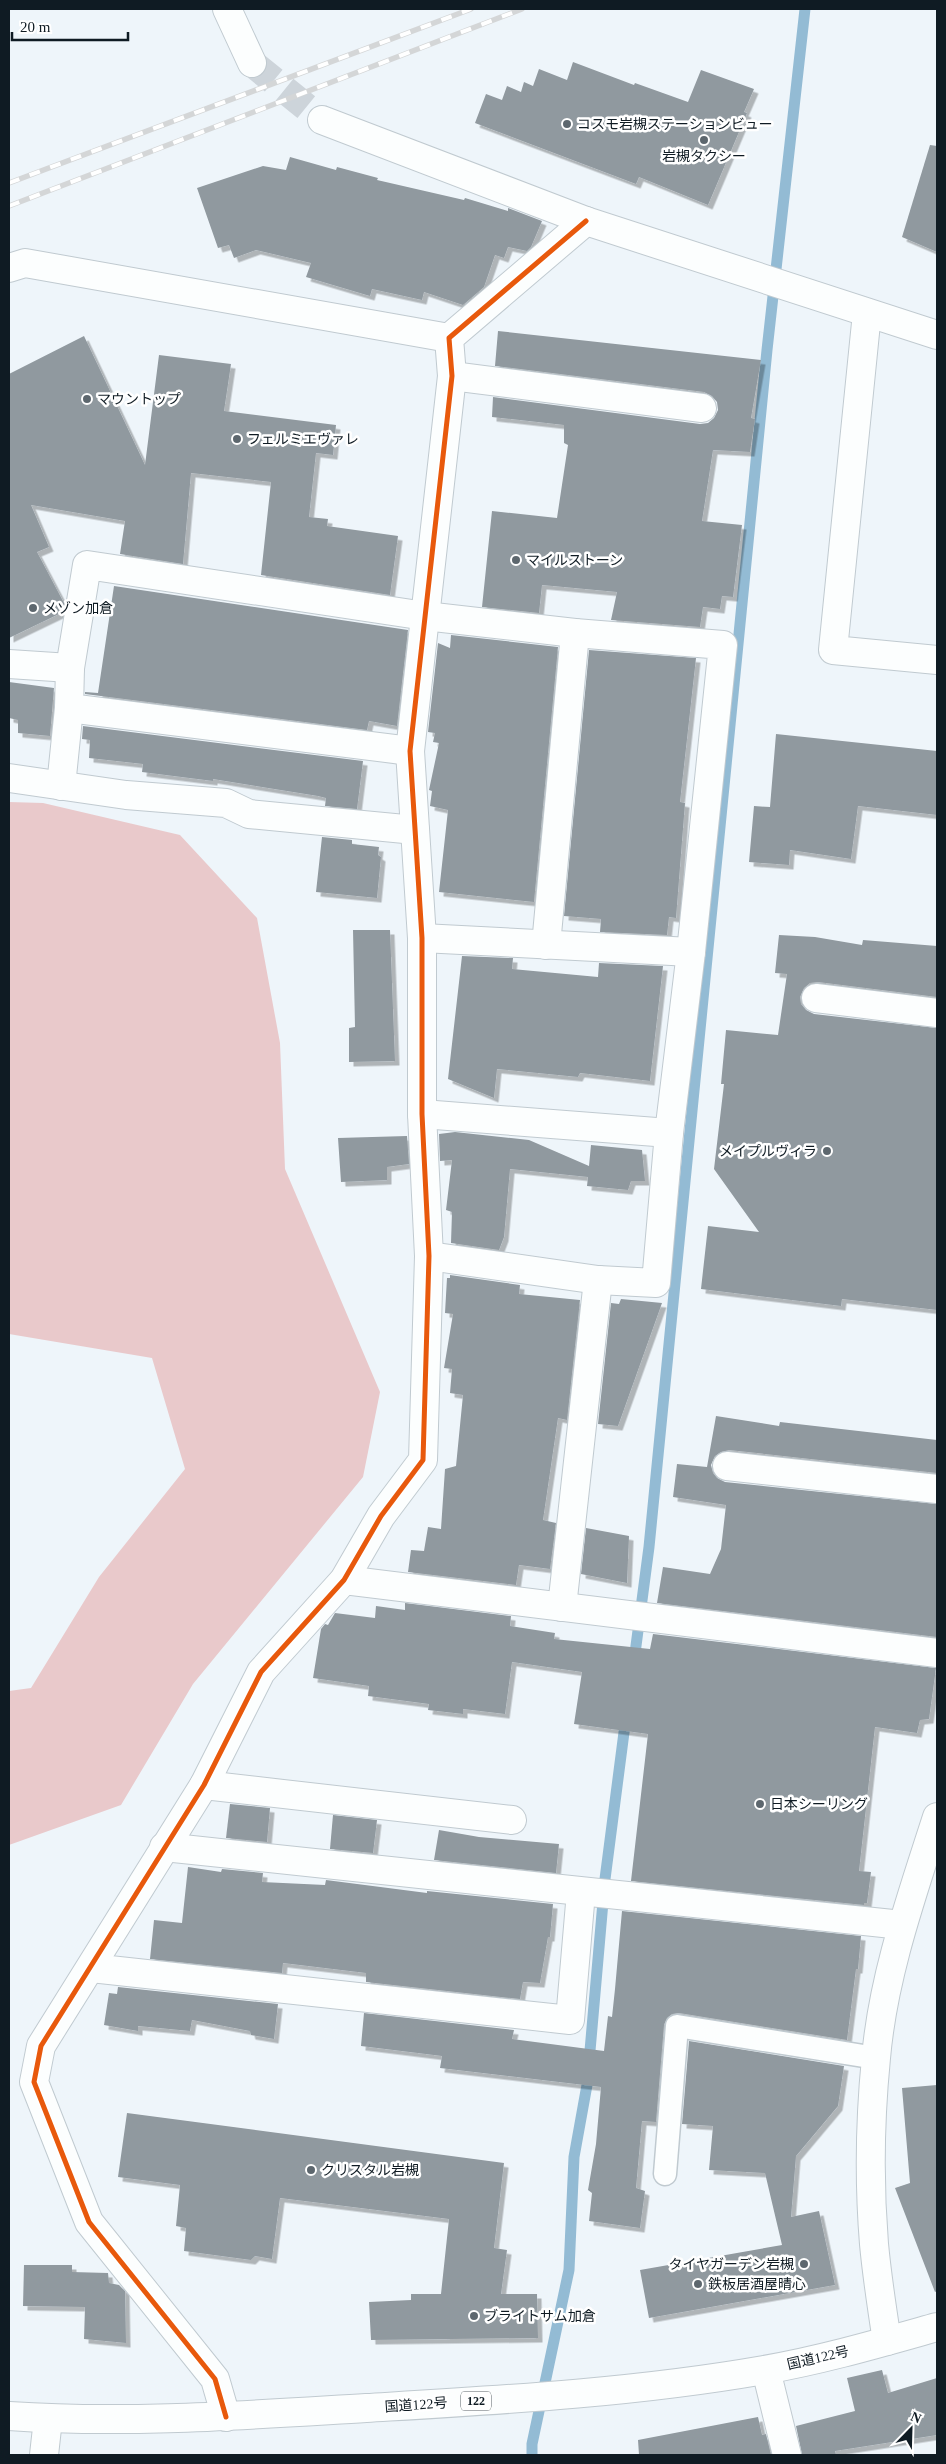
<svg xmlns="http://www.w3.org/2000/svg" width="946" height="2464" font-family="'Times New Roman','Noto Sans JP',serif">
	<style>
		.forest { fill: #e9c9cb }
		.lines { fill: none; stroke-linecap: round; stroke-linejoin: round }
		.stream { stroke: #93bbd4; stroke-width: 11 }
		.building { fill: #90999f; filter: url(#shadow) }
		.street-tunnel { stroke: #cdd4da; stroke-width: 28; stroke-dasharray: 28 14; stroke-linecap: butt }
		.lane-casing { stroke: #c0cad0; stroke-width: 25 }
		.street-casing { stroke: #c0cad0; stroke-width: 30 }
		.secondary-casing { stroke: #c0cad0; stroke-width: 30 }
		.highway-casing { stroke: #c0cad0; stroke-width: 30 }
		.lane { stroke: #fcfefe; stroke-width: 22 }
		.street { stroke: #fcfefe; stroke-width: 28 }
		.secondary { stroke: #fcfefe; stroke-width: 28 }
		.highway { stroke: #fcfefe; stroke-width: 28 }
		.rail-casing { stroke: #d4d6d7; stroke-width: 5.5 }
		.rail { stroke: #fff; stroke-width: 4; stroke-dasharray: 11; stroke-linecap: butt }
		.cycleway-casing { stroke: #fff; stroke-width: 8 }
		.cycleway { stroke: #e8590c; stroke-width: 5 }
		.poi-dot { fill: #5d676e; stroke: #fff; stroke-width: 2 }
		.labels { text-anchor: middle; dominant-baseline: central; stroke-width: 5; stroke-linejoin: round; paint-order: stroke }
		.shield { fill: #fff; stroke: #575f65; stroke-width: 1 }
		.shield-label { font-size: 12px; font-weight: bold; fill: #0f1b23 }
		.poi-label { font-size: 14px; fill: #0f1b23; stroke: #fff; text-anchor: start }
		.street-label { font-size: 14px; fill: #0f1b23; stroke: #fff }
	</style>
	<defs>
		<filter id="shadow"><feDropShadow dx="4.5" dy="4.5" stdDeviation="0" flood-color="#0004"/></filter>
	</defs>
	<rect width="100%" height="100%" fill="#eef5fa"/>
	<polygon class="forest" points="9,802 43,803 180,835 257,918 280,1043 285,1169 380,1392 363,1477 193,1684 121,1805 9,1845 9,1691 31,1688 99,1577 185,1469 152,1358 9,1334"/>
	<g class="lines">
		<g class="stream">
			<polyline points="634,1661 649,1547 767,350 805,9"/>
			<polyline points="532,2455 532,2444 569,2270 574,2157 587,2085 605,1879 626,1717"/>
		</g>
	</g>
	<g class="building">
		<polygon points="573,62 634,85 635,83 688,102 701,70 754,89 744,112 747,113 708,205 639,177 636,184 475,123 486,94 502,100 507,86 521,92 524,82 533,86 539,69 567,80"/>
		<polygon points="930,145 937,146 937,252 902,237"/>
		<polygon points="290,157 336,170 337,167 378,178 377,180 464,200 465,198 508,211 508,208 542,221 531,247 527,251 508,247 504,258 495,255 484,287 463,305 424,292 422,300 372,289 370,296 306,277 311,263 256,250 234,258 229,245 218,248 197,188 263,166 286,170"/>
		<polygon points="498,331 761,360 751,418 755,419 750,452 713,450 702,521 742,525 733,597 722,596 720,609 703,607 700,627 611,620 617,592 542,585 539,613 482,607 492,511 557,518 568,445 564,443 564,425 492,417 493,397 700,424 708,423 714,418 718,410 717,402 712,396 704,392 495,366"/>
		<polygon points="84,336 145,465 159,355 231,364 224,411 336,425 333,455 316,453 309,517 328,519 327,526 398,536 390,595 261,575 271,482 191,473 183,564 120,554 125,521 31,505 49,547 37,552 65,605 63,612 9,638 9,374"/>
		<polygon points="114,586 408,630 397,726 369,721 367,730 85,694 85,692 98,693"/>
		<polygon points="451,635 558,647 534,902 439,892 448,810 430,806 432,791 429,790 439,743 433,742 435,733 428,732 438,643 450,648"/>
		<polygon points="589,650 696,658 680,802 685,803 676,918 669,917 667,935 600,932 601,919 564,916"/>
		<polygon points="9,682 54,688 50,736 18,733 18,720 9,718"/>
		<polygon points="83,726 363,761 357,809 325,806 326,798 318,796 213,779 213,781 142,772 143,764 89,758 90,740 82,739"/>
		<polygon points="776,734 937,751 937,815 858,806 851,859 790,850 789,865 749,862 754,806 770,807"/>
		<polygon points="322,837 352,840 352,844 379,847 378,855 381,857 377,898 316,892"/>
		<polygon points="353,930 390,930 395,1061 349,1062 349,1028 355,1027"/>
		<polygon points="779,935 815,937 862,945 863,940 937,946 937,997 818,982 810,983 804,988 800,997 801,1004 806,1010 814,1014 937,1028 937,1310 842,1299 841,1306 701,1289 708,1226 759,1232 714,1169 724,1084 721,1084 726,1030 778,1035 787,974 775,973"/>
		<polygon points="462,956 513,958 512,969 598,977 599,963 663,966 650,1081 580,1073 578,1077 497,1069 494,1098 448,1079"/>
		<polygon points="455,1132 529,1140 589,1166 591,1145 642,1150 645,1181 631,1181 628,1190 587,1186 588,1177 510,1169 504,1237 499,1250 451,1243 452,1212 446,1210 452,1160 440,1161 439,1134"/>
		<polygon points="407,1136 409,1164 387,1167 387,1180 341,1182 338,1138"/>
		<polygon points="450,1275 520,1285 519,1294 580,1300 567,1420 558,1418 543,1520 556,1523 550,1569 519,1565 516,1585 408,1572 411,1550 424,1551 428,1527 441,1529 445,1469 456,1466 463,1395 450,1393 452,1369 444,1368 453,1314 445,1313 447,1278 450,1278"/>
		<polygon points="621,1299 662,1303 618,1426 598,1424 611,1303 619,1304"/>
		<polygon points="716,1416 779,1426 780,1422 937,1440 937,1473 729,1450 721,1452 715,1456 711,1465 713,1473 717,1478 725,1482 937,1504 937,1637 657,1603 663,1567 710,1574 721,1549 726,1505 673,1497 677,1464 707,1467"/>
		<polygon points="586,1528 629,1536 627,1583 581,1574"/>
		<polygon points="405,1603 511,1616 510,1626 555,1633 554,1639 650,1649 653,1634 936,1668 929,1719 920,1720 917,1733 875,1727 859,1871 871,1872 867,1903 864,1903 864,1905 631,1881 648,1734 574,1724 582,1672 512,1662 505,1714 463,1709 463,1714 428,1710 429,1704 368,1696 369,1686 313,1678 321,1629 325,1624 328,1625 335,1613 375,1618 376,1606 405,1610"/>
		<polygon points="230,1804 270,1808 267,1842 226,1838"/>
		<polygon points="333,1815 377,1820 373,1853 330,1849"/>
		<polygon points="439,1830 479,1837 559,1844 556,1873 434,1860"/>
		<polygon points="188,1867 221,1872 222,1869 263,1873 262,1882 325,1885 326,1880 427,1893 427,1891 553,1904 550,1937 548,1937 540,1983 523,1982 520,1999 366,1982 366,1973 283,1963 282,1973 150,1959 154,1920 182,1923"/>
		<polygon points="622,1911 861,1936 858,1969 856,1969 847,2040 679,2013 672,2014 667,2018 664,2025 656,2122 642,2121 636,2188 645,2191 640,2228 589,2221 592,2193 588,2190 596,2144 601,2087 440,2068 442,2056 361,2046 364,2013 514,2030 512,2039 604,2051 608,2016 612,2017 615,1989"/>
		<polygon points="118,1987 278,2004 274,2039 251,2035 250,2031 192,2020 190,2031 138,2026 138,2031 104,2025 109,1993 117,1994"/>
		<polygon points="689,2041 844,2066 838,2106 796,2156 791,2217 819,2211 835,2285 649,2318 640,2270 782,2245 765,2173 709,2170 713,2126 682,2124"/>
		<polygon points="937,2085 937,2291 935,2292 895,2188 910,2183 902,2088"/>
		<polygon points="127,2113 504,2163 494,2248 507,2250 501,2294 537,2294 538,2338 371,2340 369,2302 411,2300 411,2294 441,2294 449,2219 280,2198 272,2259 255,2256 251,2260 184,2251 186,2228 176,2226 180,2185 118,2177"/>
		<polygon points="24,2265 72,2265 72,2272 108,2273 109,2283 119,2285 125,2291 126,2343 84,2339 85,2307 23,2306"/>
		<polygon points="882,2370 888,2393 937,2378 937,2435 835,2451 836,2455 802,2455 796,2426 855,2411 847,2378"/>
		<polygon points="758,2417 762,2435 766,2434 771,2455 639,2455 638,2440"/>
	</g>
	<g class="lines">
		<polyline class="street-tunnel" points="252,63 322,120"/>
		<g class="lane-casing">
			<polyline id="lane" points="665,2174 677,2026 876,2058"/>
		</g>
		<g class="street-casing">
			<g id="street">
				<polyline points="227,9 252,63"/>
				<polyline points="322,120 586,221 937,335"/>
				<polyline points="9,268 25,263 449,338"/>
				<polyline points="867,313 833,650 937,660"/>
				<polyline points="452,376 702,408"/>
				<polyline points="9,664 70,668"/>
				<polyline points="410,751 69,708 70,668 87,565 425,616 575,633 723,645 691,952 669,1133 656,1283 598,1280 429,1256"/>
				<polyline points="9,778 126,795 226,803 249,814 415,830"/>
				<polyline points="61,786 69,708"/>
				<polyline points="422,938 691,952"/>
				<polyline points="546,945 575,633"/>
				<polyline points="816,998 937,1013"/>
				<polyline points="422,1114 669,1133"/>
				<polyline points="727,1466 937,1489"/>
				<polyline points="344,1580 937,1653"/>
				<polyline points="562,1607 598,1280"/>
				<polyline points="204,1785 512,1820"/>
				<polyline points="164,1847 902,1925"/>
				<polyline points="91,1968 570,2020 581,1892"/>
				<polyline points="766,2370 787,2455"/>
				<polyline points="226,2417 215,2379 89,2222 34,2082 41,2046 204,1785 261,1672 344,1580 381,1516 423,1460 429,1256 422,1114 422,938 410,751 452,376 449,338 586,221"/>
				<polyline points="44,2455 48,2419"/>
			</g>
		</g>
		<g class="secondary-casing">
			<path id="secondary" d="M887 2341C882 2309 877 2276 874 2244 869 2183 870 2119 876 2058 883 1976 912 1895 937 1817"/>
		</g>
		<g class="highway-casing">
			<path id="highway" d="M9 2416C128 2424 247 2415 366 2408 499 2400 632 2393 764 2370 822 2360 880 2343 937 2327"/>
		</g>
		<use href="#lane" class="lane"/>
		<use href="#street" class="street"/>
		<use href="#secondary" class="secondary"/>
		<use href="#highway" class="highway"/>
		<g class="rail-casing">
			<g id="rail">
				<polyline points="9,183 471,9"/>
				<polyline points="9,206 522,9"/>
			</g>
		</g>
		<use href="#rail" class="rail"/>
		<g class="cycleway-casing">
			<polyline id="cycleway" points="226,2417 215,2379 89,2222 34,2082 41,2046 204,1785 261,1672 344,1580 381,1516 423,1460 429,1256 422,1114 422,938 410,751 452,376 449,338 586,221"/>
		</g>
		<use href="#cycleway" class="cycleway"/>
	</g>
	<g class="poi-dot">
		<circle cx="567" cy="124" r="5"/>
		<circle cx="704" cy="140" r="5"/>
		<circle cx="87" cy="399" r="5"/>
		<circle cx="237" cy="439" r="5"/>
		<circle cx="516" cy="560" r="5"/>
		<circle cx="33" cy="608" r="5"/>
		<circle cx="827" cy="1151" r="5"/>
		<circle cx="760" cy="1804" r="5"/>
		<circle cx="311" cy="2170" r="5"/>
		<circle cx="804" cy="2264" r="5"/>
		<circle cx="698" cy="2284" r="5"/>
		<circle cx="474" cy="2316" r="5"/>
	</g>
	<g class="labels">
		<rect class="shield" x="461" y="2391.5" width="30" height="19" rx="4"/>
		<g class="shield-label">
			<text x="476" y="2401">122</text>
		</g>
		<g class="poi-label">
			<text x="577" y="124">コスモ岩槻ステーションビュー</text>
			<text x="704" y="156" text-anchor="middle">岩槻タクシー</text>
			<text x="97" y="399">マウントップ</text>
			<text x="247" y="439">フェルミエヴァレ</text>
			<text x="526" y="560">マイルストーン</text>
			<text x="43" y="608">メゾン加倉</text>
			<text x="817" y="1151" text-anchor="end">メイプルヴィラ</text>
			<text x="770" y="1804">日本シーリング</text>
			<text x="321" y="2170">クリスタル岩槻</text>
			<text x="794" y="2264" text-anchor="end">タイヤガーデン岩槻</text>
			<text x="708" y="2284">鉄板居酒屋晴心</text>
			<text x="484" y="2316">ブライトサム加倉</text>
		</g>
		<g class="street-label">
			<text transform="translate(818 2358) rotate(-13)">国道122号</text>
			<text transform="translate(416 2405) rotate(-4)">国道122号</text>
		</g>
	</g>
	<rect width="946" height="2464" fill="none" stroke="#0f1b23" stroke-width="20"/>
	<g transform="translate(911 2429) rotate(23)" stroke="#ffffff" stroke-width="4" paint-order="stroke">
	<path d="M0-4L9 19L0 12L-9 19Z" fill="#0f1b23"/>
	<text y="-8" font-size="14" font-weight="bold" text-anchor="middle" fill="#0f1b23">N</text>
	</g>
	<path d="M12 32v8h116v-8" fill="none" stroke="#0f1b23" stroke-width="2.5"/>
	<text x="20" y="32" font-size="15" fill="#0f1b23" stroke="#ffffff" stroke-width="4" paint-order="stroke">20 m</text>
</svg>
